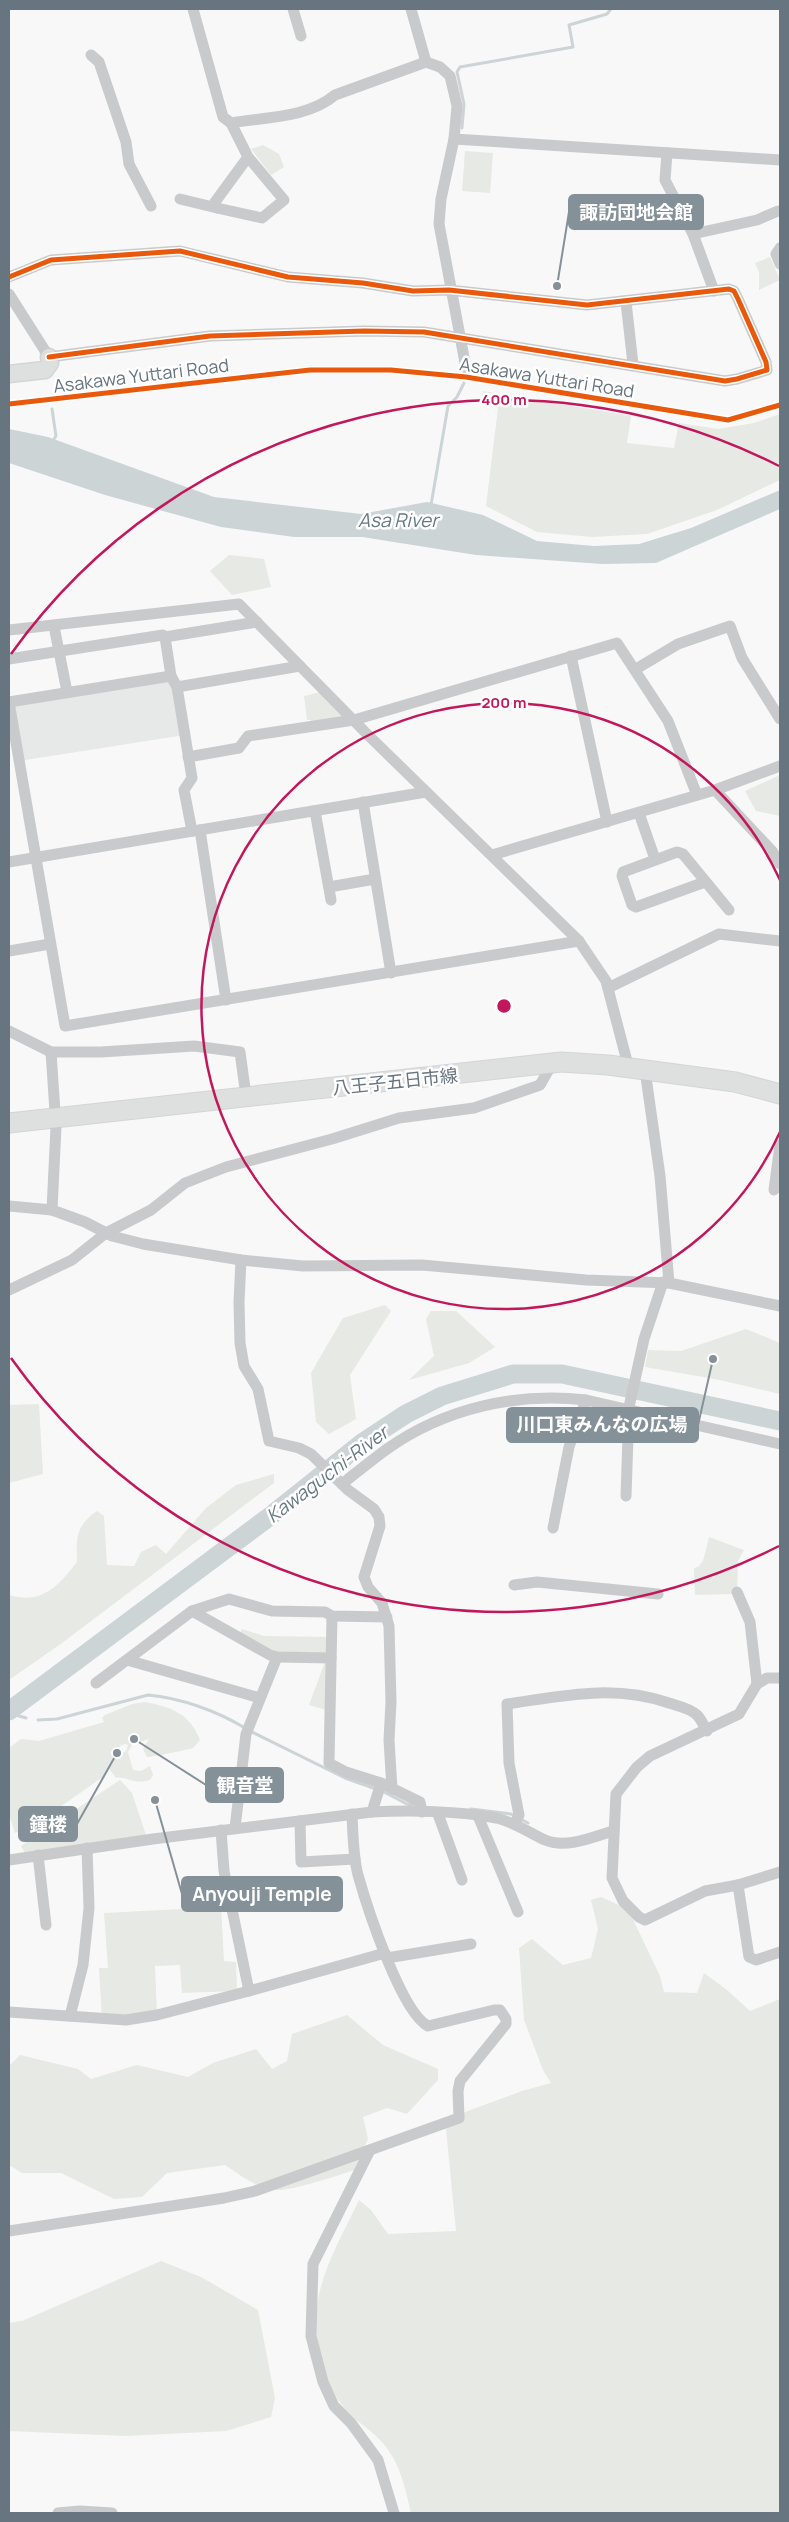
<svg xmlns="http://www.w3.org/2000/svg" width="789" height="2522" font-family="Manrope,'Noto Sans JP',sans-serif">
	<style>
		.built { fill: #e7e8e8 }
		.green { fill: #e7e9e5; fill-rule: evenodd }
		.water { fill: #ccd4d6 }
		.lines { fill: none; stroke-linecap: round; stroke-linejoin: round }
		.stream { stroke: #ccd4d6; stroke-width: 3 }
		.river { stroke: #ccd4d6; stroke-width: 19 }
		.secondary-casing { stroke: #d4d5d6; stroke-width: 19 }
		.primary-casing { stroke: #d4d5d6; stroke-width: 21 }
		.street { stroke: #c9cacb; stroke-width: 11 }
		.secondary { stroke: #dedfdf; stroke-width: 16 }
		.primary { stroke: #dedfdf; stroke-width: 19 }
		.cycleway-casing { stroke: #fff; stroke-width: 8 }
		.cycleway { stroke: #e8590c; stroke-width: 5 }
		.ring { fill: none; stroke: #c2185b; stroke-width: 2.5 }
		.labels { text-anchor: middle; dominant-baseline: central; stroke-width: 5; stroke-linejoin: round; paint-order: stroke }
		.street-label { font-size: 18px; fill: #667580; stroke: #fff }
		.water-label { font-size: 19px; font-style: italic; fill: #667a81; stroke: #fff }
		.centre { fill: #c2185b; stroke: #fff; stroke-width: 2.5 }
		.ring-label { font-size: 15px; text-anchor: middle; font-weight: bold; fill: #c2185b; stroke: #fff; stroke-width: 5; stroke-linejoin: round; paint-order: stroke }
		.leader { fill: none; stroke: #859199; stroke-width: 2 }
		.callout-dot { fill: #859199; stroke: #fff; stroke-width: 2 }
		.callout { fill: #859199; stroke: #859199; stroke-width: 2 }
		.callout-label { font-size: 19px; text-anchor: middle; font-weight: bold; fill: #fff }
	</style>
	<rect width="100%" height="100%" fill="#f8f8f8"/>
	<polygon class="built" points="171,676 185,735 19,761 9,702"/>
	<g class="green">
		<polygon points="263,145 279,154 284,167 271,175 251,149"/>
		<polygon points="465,151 493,153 490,193 462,191"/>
		<polygon points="770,257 780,280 759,290 759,272 755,263"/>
		<polygon points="483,391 631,416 627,443 674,448 679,423 718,429 754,423 780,414 780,480 717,510 647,534 592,537 537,532 486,506 498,408 482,397"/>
		<polygon points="229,555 264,559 271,587 232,595 210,571"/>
		<polygon points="325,691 354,720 312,726 311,720 307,720 304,696"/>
		<polygon points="780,775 780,816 756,811 745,791"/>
		<polygon points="385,1305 391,1311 350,1375 356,1419 329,1434 316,1422 311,1373 343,1318"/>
		<polygon points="431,1311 456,1311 495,1347 469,1363 409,1380 434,1356 426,1319"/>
		<polygon points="746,1329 780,1343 780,1394 715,1379 645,1367 648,1350 681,1351"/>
		<polygon points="39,1404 43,1474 9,1483 9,1405"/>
		<path d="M274 1474V1483L62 1643 9 1680V1595C42 1605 58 1586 77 1562 76 1538 76 1525 97 1511L104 1516 107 1565 134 1566 141 1552 156 1545 166 1554 206 1508 236 1485Z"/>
		<polygon points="709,1537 744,1550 738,1561 737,1591 733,1594 695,1595 694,1568 698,1567 703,1561"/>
		<polygon points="242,1629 264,1636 332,1637 330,1711 309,1705 326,1659 277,1657 238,1638"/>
		<path d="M145 1702C172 1707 190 1714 200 1740L193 1748C186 1750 152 1757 147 1757L143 1749 149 1739 140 1742 136 1733 133 1735 132 1745 128 1752 133 1770 141 1771 150 1766 153 1775 150 1780C132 1785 129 1776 116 1778L108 1767 103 1777 31 1827 15 1833 9 1815V1748L21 1739 39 1741 104 1722 102 1718 105 1715 132 1704ZM125 1744 128 1745 126 1751 117 1756 114 1755 113 1750Z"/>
		<polygon points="120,1780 132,1793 146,1835 25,1853 21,1846"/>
		<path d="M601 1897 628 1909 660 1976 664 1992 697 1993 704 1973 727 1990 750 2011 780 1999V2513H411C405 2487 400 2461 380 2440 371 2430 358 2423 349 2413 320 2383 311 2334 319 2295 326 2262 345 2230 359 2200L371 2210 388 2234 456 2231 446 2129 465 2112 522 2091 551 2083 543 2070 524 2020 519 1948 532 1939 563 1965 591 1958 598 1929 591 1900Z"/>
		<polygon points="221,1907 224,1961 236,1962 237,1991 182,1993 180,1965 155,1966 157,2015 102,2019 99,1968 108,1968 104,1913"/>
		<path d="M347 2015 383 2045 438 2069V2080L407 2114 387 2108 363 2117 368 2139 354 2170C340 2175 288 2192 274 2190 256 2188 239 2174 225 2165L167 2173 142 2197 114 2199 61 2173H22L9 2165V2066L20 2055 78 2069 91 2079 137 2065 188 2077 213 2063 256 2049 272 2069 287 2061 292 2034Z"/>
		<polygon points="161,2261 201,2277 258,2310 275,2398 271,2417 226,2431 126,2436 9,2431 9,2323 22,2321"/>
	</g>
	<polygon class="water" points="9,429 48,437 214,497 361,514 427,502 483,515 537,541 594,546 639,544 691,528 780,490 780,509 656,563 602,564 476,555 362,537 294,537 221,527 105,495 9,463"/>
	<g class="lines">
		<g class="stream">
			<polyline points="462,128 464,104 457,72 460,67 573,47 569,25 607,14 611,9"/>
			<polyline points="52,409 56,436 52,442"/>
			<polyline points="431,505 448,406 457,397 464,383"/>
			<polyline points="9,1713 26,1718"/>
			<path d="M38 1720 57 1719 148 1695C181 1698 217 1711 245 1728"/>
			<polyline points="250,1731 345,1778 376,1789"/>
			<polyline points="382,1791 407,1804 413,1805"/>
			<polyline points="471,1809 511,1814 528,1823"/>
		</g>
		<polyline class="river" points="9,1711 273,1514 362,1443 406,1414 442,1396 513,1374 562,1374 780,1421"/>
		<g class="secondary-casing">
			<polyline id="secondary" points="9,374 45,370 50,363 49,357"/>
		</g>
		<g class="primary-casing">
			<polyline id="primary" points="9,1123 561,1062 608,1065 735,1082 780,1094"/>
		</g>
		<g class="street">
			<path d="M193 9 223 117 231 123C265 117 308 118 335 95L426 62"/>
			<polyline points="293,9 301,36"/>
			<polyline points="411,9 426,62 440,67 450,76 457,106 454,139 441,199 439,224 466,368"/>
			<polyline points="91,55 99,62 126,142 129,164 151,206"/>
			<polyline points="231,123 248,157 284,200 262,218 217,208 215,202 248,157"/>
			<polyline points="454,139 780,160"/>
			<polyline points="667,153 665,180 693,234 714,291"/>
			<polyline points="180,199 217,208"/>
			<polyline points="693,234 757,220 778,211"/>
			<polyline points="780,248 776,254 780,264"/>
			<polyline points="9,277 51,260 180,251 288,277 363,283 413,291 449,290 587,305 729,289 734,291 738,299 766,362 767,370 737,379 725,381 424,332 364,331 210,336 49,357 9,294"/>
			<polyline points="626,302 633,364"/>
			<polyline points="54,626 67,692"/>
			<polyline points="9,630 239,604 368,735 579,941 606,981 629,1069"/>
			<polyline points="571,656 607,822"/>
			<polyline points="9,659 163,635 165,637"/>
			<polyline points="636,669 678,644 730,626 742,658 780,719"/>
			<polyline points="171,676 177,687 192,778 184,790 192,831"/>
			<polyline points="177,687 300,666"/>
			<polyline points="9,702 65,1026 579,941"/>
			<polyline points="9,702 171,676 165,637 257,622"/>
			<polyline points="188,757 239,748 248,736 354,720 617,643 668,721 697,795"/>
			<polyline points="715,790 772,851 780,864"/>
			<polyline points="363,802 391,973"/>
			<polyline points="315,811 331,900"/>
			<polyline points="639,813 655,859"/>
			<polyline points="200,830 226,1000"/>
			<polyline points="492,855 715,790 780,766"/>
			<polyline points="9,862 426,792"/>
			<polyline points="705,882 636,907 632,905 622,876 623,872 677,852 683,854 729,910"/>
			<polyline points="329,887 375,879"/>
			<polyline points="9,951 50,944"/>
			<polyline points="608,988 719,934 780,941"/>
			<polyline points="9,1031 51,1052 101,1052 194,1046 240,1052 246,1096"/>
			<polyline points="51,1052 56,1127 52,1210"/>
			<polyline points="645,1070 660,1176 669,1283"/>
			<polyline points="774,1190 780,1145"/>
			<polyline points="9,1206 52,1210 85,1222 112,1236 143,1244 241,1260 303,1266 422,1265 586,1280 669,1283 780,1306"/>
			<polyline points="241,1260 239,1302 240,1343 244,1366 258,1389 269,1441 299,1448 311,1454 348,1490 374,1509 379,1517 380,1526 364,1577 368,1587 382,1603 389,1626 391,1702 389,1740 392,1789"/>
			<polyline points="9,1290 72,1260 106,1233 151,1210 185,1183 226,1167 332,1139 399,1118 474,1108 540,1085 548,1071 548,1062"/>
			<path d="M342 1484C357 1472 372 1460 387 1449 445 1408 517 1392 586 1400L780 1444"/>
			<polyline points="626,1496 629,1407 644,1339 663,1282"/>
			<polyline points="553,1528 569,1447 586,1400"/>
			<polyline points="514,1585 537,1582 658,1594"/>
			<polyline points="737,1592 750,1622 757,1684"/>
			<polyline points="192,1611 229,1599 272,1611 325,1612 332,1616 387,1617"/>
			<polyline points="332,1616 329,1763 346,1772 381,1783 420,1802 422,1812"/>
			<polyline points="127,1660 260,1698"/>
			<polyline points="780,1678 767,1678 757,1684 739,1714 650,1756 637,1767 616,1794 612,1878 623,1901 639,1917 645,1920 705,1891 738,1885 780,1872"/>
			<polyline points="96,1683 192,1611 270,1655 277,1657 331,1658"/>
			<polyline points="372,1812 381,1783"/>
			<polyline points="438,1814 462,1880"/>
			<polyline points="478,1816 518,1912"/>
			<polyline points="300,1821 301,1862 355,1859"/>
			<path d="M515 1823 519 1815 509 1763 507 1704C563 1696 613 1684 669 1703 678 1706 690 1708 697 1715 701 1719 704 1726 707 1731"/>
			<polyline points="235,1828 246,1734 277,1657"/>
			<polyline points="221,1830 224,1871 249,1991"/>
			<polyline points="38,1855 46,1925"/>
			<path d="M9 1860 153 1839 372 1812C410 1810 460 1811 496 1818 514 1822 528 1832 545 1840 566 1849 593 1837 613 1831"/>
			<polyline points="738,1885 749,1957 756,1960 780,1952"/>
			<polyline points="387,1958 471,1944"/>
			<polyline points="9,2012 126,2020 157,2015 249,1991 385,1953"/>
			<polyline points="70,2016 83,1965 89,1908 87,1848"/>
			<polyline points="370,2150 313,2264 311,2336 323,2382 334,2406 351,2423 378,2460 394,2513"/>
			<path d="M9 2231 224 2198 255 2191 459 2118 458 2091 460 2081 506 2024V2019L500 2010H494L428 2026C401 2012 367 1907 358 1875 353 1856 353 1834 352 1814"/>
			<polyline points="58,2513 80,2511 112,2513"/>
		</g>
		<use href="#secondary" class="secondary"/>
		<use href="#primary" class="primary"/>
		<g class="cycleway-casing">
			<g id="cycleway">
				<polyline points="9,277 51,260 180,251 288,277 363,283 413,291 449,290 587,305 729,289 734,291 738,299 766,362 767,370 737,379 725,381 424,332 364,331 210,336 49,357"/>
				<polyline points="9,404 310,370 391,370 466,377 728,420 780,405"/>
			</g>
		</g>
		<use href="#cycleway" class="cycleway"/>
	</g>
	<g class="ring">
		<path d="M780 1132A303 303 0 1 1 780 880"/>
		<path d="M779 1546A606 606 0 0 1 11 1358M11 654A606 606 0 0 1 779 466"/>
	</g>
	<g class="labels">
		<g class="street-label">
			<text transform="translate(141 375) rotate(-7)">Asakawa Yuttari Road</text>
			<text transform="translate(547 377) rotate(9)">Asakawa Yuttari Road</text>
			<text transform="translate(395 1081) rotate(-6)">八王子五日市線</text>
		</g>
		<g class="water-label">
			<text x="398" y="520">Asa River</text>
			<text transform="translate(327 1474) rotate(-37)">Kawaguchi-River</text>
		</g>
	</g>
	<circle cx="504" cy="1006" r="8" class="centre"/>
	<g class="ring-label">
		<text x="504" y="405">400 m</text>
		<text x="504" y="708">200 m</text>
	</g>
	<path class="leader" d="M557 286L569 212M713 1359L698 1425M134 1739L206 1785M117 1753L77 1824M155 1800L182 1894"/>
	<g class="callout-dot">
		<circle cx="557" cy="286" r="5"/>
		<circle cx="713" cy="1359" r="5"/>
		<circle cx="134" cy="1739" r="5"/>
		<circle cx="117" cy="1753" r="5"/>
		<circle cx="155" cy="1800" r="5"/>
	</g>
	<g class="callout">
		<rect x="569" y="195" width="134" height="34" rx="5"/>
		<rect x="507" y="1408" width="191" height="34" rx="5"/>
		<rect x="206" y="1768" width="77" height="34" rx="5"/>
		<rect x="19" y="1807" width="58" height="34" rx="5"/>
		<rect x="182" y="1877" width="160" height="34" rx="5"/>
	</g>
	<g class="callout-label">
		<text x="636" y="219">諏訪団地会館</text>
		<text x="602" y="1431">川口東みんなの広場</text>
		<text x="245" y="1792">観音堂</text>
		<text x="48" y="1831">鐘楼</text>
		<text x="262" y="1901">Anyouji Temple</text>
	</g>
	<rect width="789" height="2522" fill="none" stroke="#667580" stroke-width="20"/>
</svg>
